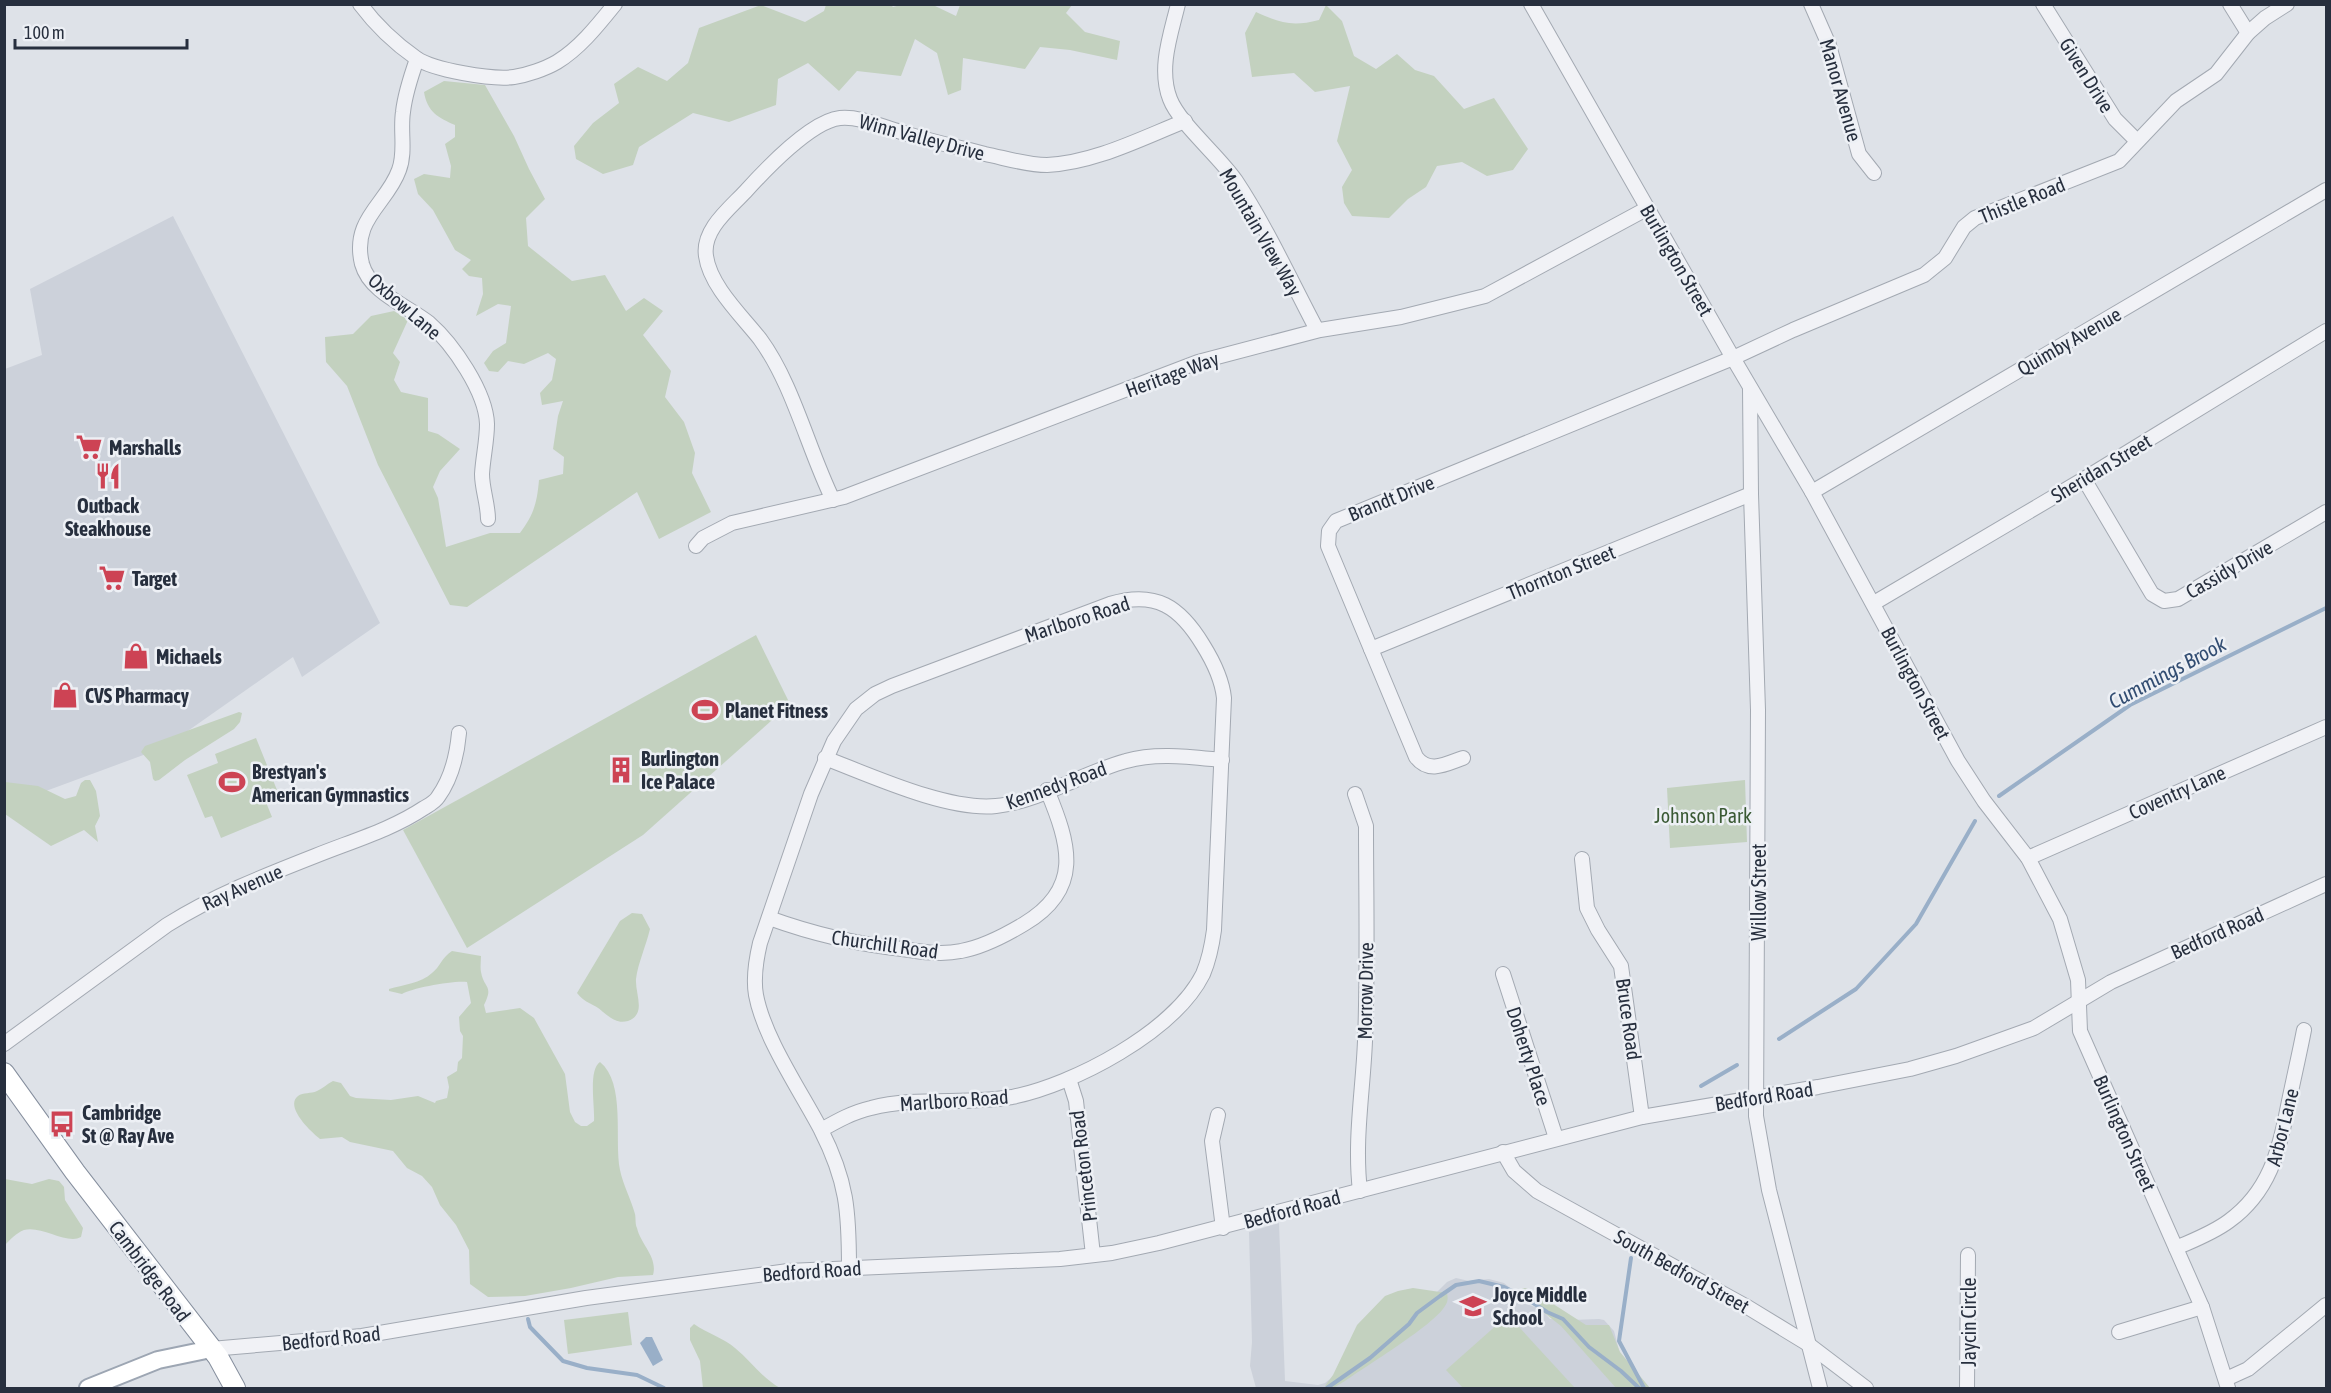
<svg xmlns="http://www.w3.org/2000/svg" width="2331" height="1393" font-family="'Asap Condensed',sans-serif">
	<style>
		.built { fill: #ccd1da }
		.green { fill: #c3d1bf }
		.water { fill: #99afc8 }
		.lines { fill: none; stroke-linecap: round; stroke-linejoin: round }
		.stream { stroke: #99afc8; stroke-width: 4 }
		.minor-casing { stroke: #a3a9b2; stroke-width: 16 }
		.major-casing { stroke: #9da6b3; stroke-width: 20 }
		.highway-casing { stroke: #868f9e; stroke-width: 22 }
		.minor { stroke: #f1f2f6; stroke-width: 14 }
		.major { stroke: #fff; stroke-width: 16 }
		.highway { stroke: #fff; stroke-width: 20 }
		.labels { text-anchor: middle; dominant-baseline: central; stroke-width: 5; stroke-linejoin: round; paint-order: stroke }
		.street-label { font-size: 20px; fill: #272f3e; stroke: #edf0f5 }
		.poi-label { font-size: 20px; font-weight: bold; fill: #272f3e; stroke: #edf0f5; text-anchor: start }
		.park-label { font-size: 20px; fill: #3b5a35; stroke: #edf0f5 }
		.water-label { font-size: 21px; font-style: italic; fill: #324d72; stroke: #edf0f5 }
	</style>
	<rect width="100%" height="100%" fill="#dee2e8"/>
	<g class="built">
		<polygon points="173,216 380,623 302,677 293,657 165,747 27,798 5,785 5,369 42,355 30,289"/>
		<polygon points="1279,1223 1285,1381 1318,1385 1325,1383 1430,1299 1447,1282 1456,1278 1469,1281 1489,1279 1504,1283 1520,1296 1526,1304 1541,1309 1550,1319 1571,1320 1599,1319 1604,1320 1614,1331 1621,1358 1638,1388 1256,1388 1250,1366 1252,1342 1249,1232"/>
	</g>
	<g class="green">
		<polygon points="891,5 893,7 900,5 933,5 956,16 960,5 1072,5 1066,13 1085,32 1120,41 1117,60 1070,50 1040,47 1025,69 963,58 961,90 948,95 937,53 915,39 901,76 857,71 839,91 808,63 778,79 776,105 729,122 693,113 639,147 633,165 603,174 576,159 574,146 593,123 619,103 614,84 638,67 667,81 688,63 699,28 761,5 805,22 824,11 826,5"/>
		<path d="M1326 5 1342 21 1354 56 1376 69 1397 54 1415 70 1434 76 1464 109 1494 98 1528 149 1513 170 1487 176 1462 162 1437 166 1426 187 1408 199 1389 218 1352 216 1344 203 1342 187 1352 170 1337 141 1350 86 1315 92 1294 73 1252 77 1245 33 1256 12C1280 23 1292 27 1319 20Z"/>
		<path d="M444 81 485 85 514 136 529 169 545 199 526 218 528 246 572 281 605 275 626 311 644 298 663 311 643 335 671 371 665 397 684 422 695 453 692 473 711 512 659 539 637 492 467 607 450 605 378 465 347 386 326 362 325 337 353 334 371 316 394 311 408 320 393 353 400 362 394 380 401 392 428 398V431L438 434 460 449 440 471 433 487 438 498 446 547 490 533H520C534 514 537 503 539 480L563 474 564 457 553 449 558 416 563 401 542 405 540 393 552 380 556 359 548 353 524 364 508 361 498 372 489 371 484 363 493 351 506 343 511 306 498 304 476 316 483 294 482 278 469 276 462 269 471 260 455 250 433 210 418 194 414 179 424 174 450 178 451 166 445 144 455 137V125C439 118 427 112 424 92Z"/>
		<polygon points="756,635 790,704 643,835 467,948 403,830"/>
		<polygon points="239,712 242,713 240,722 234,729 185,760 159,780 155,781 153,779 150,762 141,752 145,746"/>
		<polygon points="256,738 277,790 263,795 272,817 221,838 212,816 205,818 187,775 218,763 215,754"/>
		<polygon points="85,780 90,780 96,791 100,816 95,826 98,842 84,830 51,846 5,814 5,782 38,786 65,799 76,796 81,783"/>
		<polygon points="1745,780 1747,842 1670,848 1667,788"/>
		<path d="M632 913 642 914 650 929C646 946 638 963 636 979 635 994 647 1014 628 1021 617 1024 611 1018 603 1012 594 1003 585 1004 577 993L620 921Z"/>
		<path d="M452 951 481 956C481 961 480 967 481 972 484 989 494 985 484 1005L486 1013 520 1008 534 1018 565 1074 570 1112 575 1122 581 1126H587L594 1121C595 1106 588 1070 600 1062 626 1083 614 1140 620 1170 623 1185 631 1199 635 1214 636 1219 635 1224 637 1228 641 1245 658 1257 653 1275L618 1277 571 1288 525 1296 488 1297 470 1284 469 1250 456 1225 440 1205 432 1187 422 1176 407 1168 393 1151 350 1142 342 1137 320 1139C312 1133 284 1107 298 1096 303 1092 311 1094 317 1091 322 1089 327 1084 333 1081L341 1083 350 1096 356 1098 391 1100 418 1096 435 1103 436 1101 447 1098 449 1087 447 1077 457 1071 458 1062 462 1058 463 1036 460 1031 459 1017 471 1003 467 982C455 980 411 988 402 994L389 991V989C403 985 421 983 432 973 440 967 442 957 452 951Z"/>
		<path d="M5 1179 32 1184 49 1179 59 1181 64 1187 65 1200 83 1228 81 1237C67 1245 41 1225 24 1230 16 1233 10 1240 5 1245Z"/>
		<path d="M1413 1288 1447 1293C1448 1298 1448 1302 1445 1306 1434 1325 1366 1366 1345 1381L1335 1387 1325 1386 1333 1375 1357 1325 1385 1296 1398 1291Z"/>
		<polygon points="1525,1288 1542,1294 1547,1300 1586,1325 1609,1325 1620,1352 1650,1388 1616,1388 1561,1326 1524,1297 1521,1289"/>
		<polygon points="628,1312 632,1345 568,1354 564,1320"/>
		<polygon points="1508,1315 1575,1388 1463,1388 1446,1370"/>
		<path d="M694 1324C708 1334 724 1338 735 1348 751 1361 762 1378 780 1388H703L700 1361 690 1340V1328Z"/>
	</g>
	<polygon class="water" points="646,1337 652,1337 663,1360 653,1366 640,1343"/>
	<g class="lines">
		<g class="stream">
			<polyline points="1999,796 2130,705 2326,608"/>
			<polyline points="1779,1039 1856,989 1916,924 1975,821"/>
			<polyline points="1701,1086 1737,1065"/>
			<polyline points="1631,1258 1619,1341 1644,1388"/>
			<polyline points="528,1319 530,1327 563,1361 587,1368 637,1375 664,1388"/>
			<polyline points="1327,1388 1370,1358 1409,1324 1417,1313 1440,1296 1456,1285 1479,1281 1504,1287 1524,1297 1547,1312 1563,1319 1589,1347 1621,1371 1639,1388"/>
		</g>
		<g class="minor-casing">
			<g id="minor">
				<path d="M360 4C375 24 396 44 416 58 433 70 492 80 514 77 527 75 545 69 557 62 580 48 598 25 615 4"/>
				<path d="M1178 4C1171 34 1158 68 1170 99 1179 123 1220 157 1236 181 1267 228 1291 281 1317 330"/>
				<polyline points="1531,4 1733,358 1812,492 1958,761 1984,801 2028,858 2060,919 2078,980 2080,1031 2202,1307 2228,1388"/>
				<polyline points="1811,4 1829,45 1859,154 1874,173"/>
				<polyline points="2043,4 2115,119 2137,141"/>
				<polyline points="2230,4 2248,33"/>
				<path d="M417 59C411 76 405 94 403 112 400 131 406 152 399 170 387 204 351 219 362 264 370 293 408 306 429 323 453 344 486 392 487 424 487 441 483 457 482 474 482 489 488 504 488 519"/>
				<polyline points="1750,388 1751,494 1758,710 1756,1116 1769,1190 1820,1388"/>
				<polyline points="2084,479 2152,594 2164,601 2178,599 2326,512"/>
				<polyline points="1812,492 2326,190"/>
				<path d="M833 500C808 449 793 384 760 339 742 316 710 286 706 256 702 230 729 209 745 192 764 171 811 121 840 118 860 116 882 127 901 132 929 141 957 147 985 154 1005 158 1026 165 1047 165 1094 163 1142 138 1185 121"/>
				<polyline points="696,546 703,538 732,523 844,497 1198,362 1320,330 1401,317 1485,296 1648,208"/>
				<polyline points="1874,603 2084,479 2326,331"/>
				<polyline points="1371,649 1751,494"/>
				<path d="M825 758C872 776 948 811 996 806 1037 802 1085 772 1126 761 1156 752 1191 757 1222 760"/>
				<path d="M1463 758C1446 764 1429 774 1416 757L1328 546 1329 531 1336 521 1733 358 1793 330 1924 275 1945 258 1964 227 1975 218 2119 161 2176 101 2216 74 2248 33 2265 18 2287 4"/>
				<path d="M1355 794 1366 826C1366 897 1368 969 1365 1041 1363 1091 1354 1140 1360 1191"/>
				<polyline points="2028,858 2326,727"/>
				<polyline points="1582,859 1587,908 1598,930 1621,966 1642,1117"/>
				<path d="M769 918C813 934 855 944 902 949 921 952 942 955 961 951 983 947 1004 936 1024 924 1083 889 1070 845 1047 790"/>
				<polyline points="1503,974 1556,1138"/>
				<path d="M4 1044 167 925C213 896 264 876 315 856 352 841 391 830 424 808 429 805 435 802 438 797 451 779 457 755 459 733"/>
				<polyline points="1069,1079 1076,1101 1093,1255"/>
				<polyline points="1218,1115 1212,1141 1223,1228"/>
				<path d="M821 1130C800 1090 764 1038 756 995 753 978 756 960 760 943L811 794 834 741 856 709 875 694 892 686 1110 604C1156 590 1180 607 1203 645 1213 661 1222 679 1224 698L1214 930C1212 945 1209 960 1203 974 1174 1032 1073 1085 1012 1097 965 1105 917 1096 871 1108 853 1112 837 1121 821 1130 847 1181 849 1211 849 1268"/>
				<polyline points="1503,1152 1514,1171 1537,1191 1749,1308 1808,1344 1866,1388"/>
				<path d="M2176 1248C2194 1240 2213 1233 2229 1221 2269 1192 2279 1152 2288 1106 2293 1081 2299 1056 2304 1030"/>
				<polyline points="2119,1332 2202,1307"/>
				<polyline points="211,1349 362,1336 586,1298 788,1271 1060,1259 1112,1253 1159,1243 1642,1117 1818,1087 1910,1069 1956,1056 2034,1028 2111,982 2326,884"/>
				<polyline points="2226,1379 2248,1369 2326,1305"/>
				<polyline points="1967,1388 1968,1255"/>
			</g>
		</g>
		<g class="major-casing">
			<polyline id="major" points="88,1388 158,1360 211,1349"/>
		</g>
		<g class="highway-casing">
			<polyline id="highway" points="4,1073 75,1172 218,1357 235,1388"/>
		</g>
		<use href="#minor" class="minor"/>
		<use href="#major" class="major"/>
		<use href="#highway" class="highway"/>
	</g>
	<defs>
		<g id="supermarket-bare" transform="scale(2.07)"><path d="M-6-5.5h2.5l.6 2H6L4.5 2H-2.5L-4.4-4H-6ZM-1.5 3.2a1.3 1.3 0 1 0 .1 0ZM3 3.2a1.3 1.3 0 1 0 .1 0Z" fill="#cd4354" stroke="#edf0f5" stroke-width="2.5" paint-order="stroke"/></g>
		<g id="restaurant-bare" transform="scale(2.07)"><path d="M-5-6h1v4h1v-4h1v4h1v-4h1v5L-1.5 .5V6h-2V.5L-5-1ZM5-6V6H3V1.5H1.5Q1.5-4 5-6Z" fill="#cd4354" stroke="#edf0f5" stroke-width="2.5" paint-order="stroke"/></g>
		<g id="shop-bare" transform="scale(2.07)"><path d="M-5-2.5h2.3a2.7 3.5 0 0 1 5.4 0H5L5.5 6h-11ZM-1.5-2.5h3a1.5 2.3 0 0 0-3 0Z" fill="#cd4354" stroke="#edf0f5" stroke-width="2.5" paint-order="stroke"/></g>
		<g id="stadium-bare" transform="scale(2.07)"><path d="M0-5a6.5 5 0 1 0 0 10a6.5 5 0 1 0 0-10ZM-3.5-1.8h7v3.6h-7Z" fill="#cd4354" stroke="#edf0f5" stroke-width="2.5" paint-order="stroke"/></g>
		<g id="building-bare" transform="scale(2.07)"><path d="M-4-6H4V6H1V3H-1V6H-4ZM-2.5-4.3h1.7v1.8h-1.7ZM.8-4.3h1.7v1.8H.8ZM-2.5-1h1.7V.8h-1.7ZM.8-1h1.7V.8H.8Z" fill="#cd4354" stroke="#edf0f5" stroke-width="2.5" paint-order="stroke"/></g>
		<g id="bus-bare" transform="scale(2.07)"><path d="M-5-6H5V4H4V6H2V4H-2V6H-4V4H-5ZM-3.5-4V0h7V-4ZM-3.5 1.2v1.5H-2V1.2ZM2 1.2v1.5H3.5V1.2Z" fill="#cd4354" stroke="#edf0f5" stroke-width="2.5" paint-order="stroke"/></g>
		<g id="school-bare" transform="scale(2.07)"><path d="M0-5L7-2L0 1L-7-2ZM-4 1L0 2.5L4 1V4Q0 6-4 4Z" fill="#cd4354" stroke="#edf0f5" stroke-width="2.5" paint-order="stroke"/></g>
	</defs>
	<g fill-rule="evenodd">
		<use href="#supermarket-bare" x="89" y="447"/>
		<use href="#restaurant-bare" x="108" y="476"/>
		<use href="#supermarket-bare" x="112" y="578"/>
		<use href="#shop-bare" x="136" y="656"/>
		<use href="#shop-bare" x="65" y="695"/>
		<use href="#stadium-bare" x="705" y="710"/>
		<use href="#building-bare" x="621" y="770"/>
		<use href="#stadium-bare" x="232" y="782"/>
		<use href="#bus-bare" x="62" y="1124"/>
		<use href="#school-bare" x="1473" y="1306"/>
	</g>
	<g class="labels">
		<g class="street-label">
			<text transform="translate(2087 75) rotate(58)">Given Drive</text>
			<text transform="translate(1841 90) rotate(74)">Manor Avenue</text>
			<text transform="translate(922 137) rotate(15)">Winn Valley Drive</text>
			<text transform="translate(2022 200) rotate(-22)">Thistle Road</text>
			<text transform="translate(1261 232) rotate(60)">Mountain View Way</text>
			<text transform="translate(1677 260) rotate(60)">Burlington Street</text>
			<text transform="translate(405 306) rotate(41)">Oxbow Lane</text>
			<text transform="translate(2069 341) rotate(-30)">Quimby Avenue</text>
			<text transform="translate(1172 374) rotate(-20)">Heritage Way</text>
			<text transform="translate(2101 468) rotate(-31)">Sheridan Street</text>
			<text transform="translate(1391 498) rotate(-22)">Brandt Drive</text>
			<text transform="translate(2229 569) rotate(-30)">Cassidy Drive</text>
			<text transform="translate(1561 572) rotate(-22)">Thornton Street</text>
			<text transform="translate(1077 619) rotate(-18)">Marlboro Road</text>
			<text transform="translate(1916 683) rotate(62)">Burlington Street</text>
			<text transform="translate(1056 785) rotate(-20)">Kennedy Road</text>
			<text transform="translate(2177 792) rotate(-24)">Coventry Lane</text>
			<text transform="translate(242 887) rotate(-24)">Ray Avenue</text>
			<text transform="translate(1758 892) rotate(-90)">Willow Street</text>
			<text transform="translate(2217 933) rotate(-24)">Bedford Road</text>
			<text transform="translate(885 944) rotate(8)">Churchill Road</text>
			<text transform="translate(1365 991) rotate(-89)">Morrow Drive</text>
			<text transform="translate(1629 1019) rotate(82)">Bruce Road</text>
			<text transform="translate(1529 1056) rotate(72)">Doherty Place</text>
			<text transform="translate(1764 1096) rotate(-9)">Bedford Road</text>
			<text transform="translate(954 1100) rotate(-4)">Marlboro Road</text>
			<text transform="translate(2282 1127) rotate(-76)">Arbor Lane</text>
			<text transform="translate(2125 1133) rotate(66)">Burlington Street</text>
			<text transform="translate(1083 1166) rotate(-97)">Princeton Road</text>
			<text transform="translate(1292 1209) rotate(-15)">Bedford Road</text>
			<text transform="translate(150 1271) rotate(53)">Cambridge Road</text>
			<text transform="translate(812 1271) rotate(-4)">Bedford Road</text>
			<text transform="translate(1682 1271) rotate(29)">South Bedford Street</text>
			<text transform="translate(1968 1322) rotate(-90)">Jaycin Circle</text>
			<text transform="translate(331 1338) rotate(-6)">Bedford Road</text>
		</g>
		<g class="poi-label">
			<text x="109" y="447">Marshalls</text>
			<text x="108" y="505" text-anchor="middle">Outback<tspan x="108" dy="23">Steakhouse</tspan></text>
			<text x="132" y="578">Target</text>
			<text x="156" y="656">Michaels</text>
			<text x="85" y="695">CVS Pharmacy</text>
			<text x="725" y="710">Planet Fitness</text>
			<text x="641" y="758">Burlington<tspan x="641" dy="23">Ice Palace</tspan></text>
			<text x="252" y="771">Brestyan's<tspan x="252" dy="23">American Gymnastics</tspan></text>
			<text x="82" y="1112">Cambridge<tspan x="82" dy="23">St @ Ray Ave</tspan></text>
			<text x="1493" y="1294">Joyce Middle<tspan x="1493" dy="23">School</tspan></text>
		</g>
		<g class="park-label">
			<text x="1703" y="815">Johnson Park</text>
		</g>
		<g class="water-label">
			<text transform="translate(2167 672) rotate(-28)">Cummings Brook</text>
		</g>
	</g>
	<rect width="2331" height="1393" fill="none" stroke="#272f3e" stroke-width="12"/>
	<path d="M15 39v9h172v-9" fill="none" stroke="#272f3e" stroke-width="3"/>
	<text x="24" y="39" font-size="18" fill="#272f3e" stroke="#edf0f5" stroke-width="4.5" paint-order="stroke">100 m</text>
</svg>
